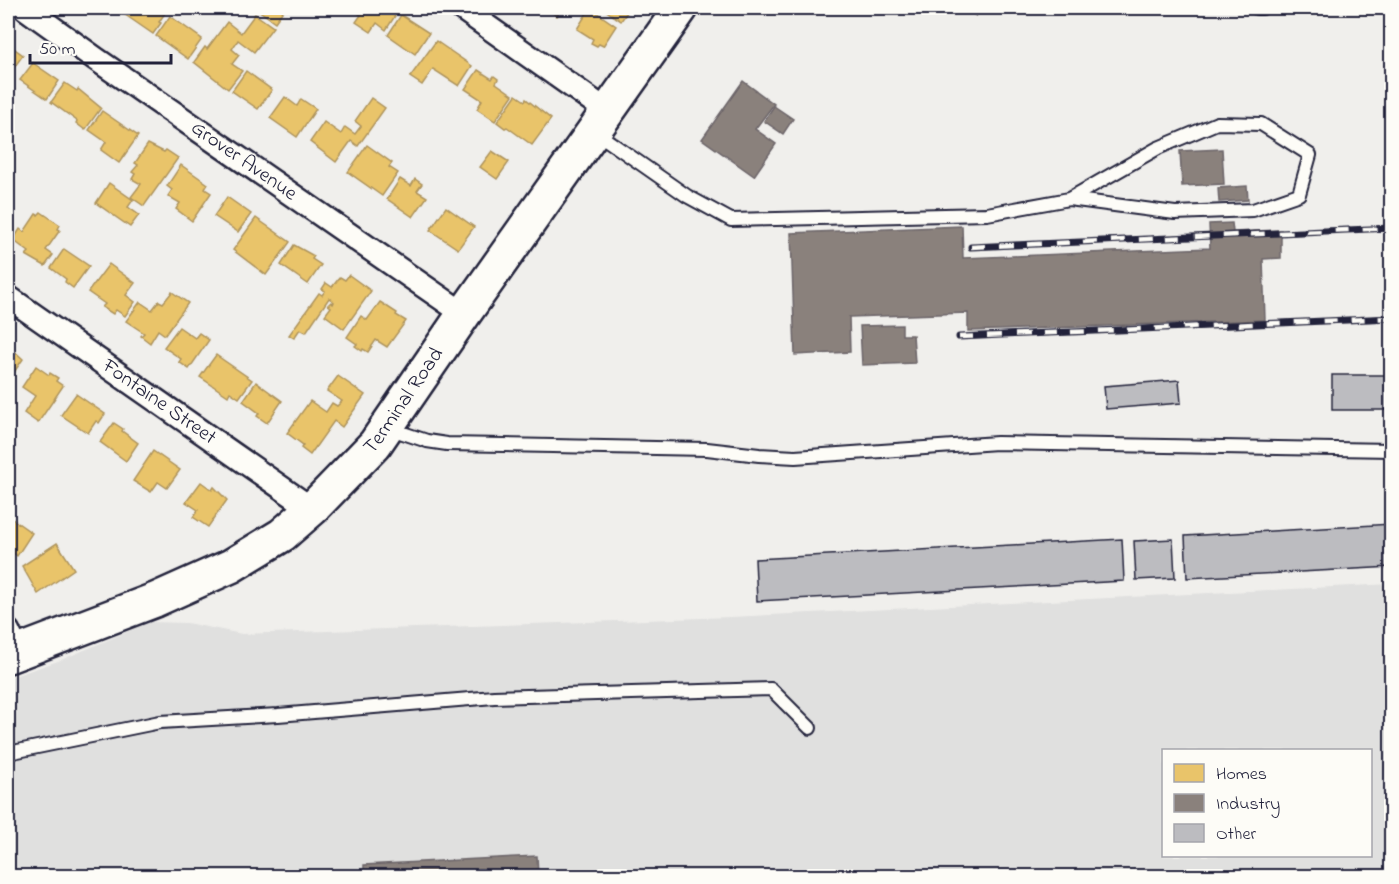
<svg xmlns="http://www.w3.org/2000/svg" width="1399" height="884" font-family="'Indie Flower',sans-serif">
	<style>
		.built { fill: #e0e0df; fill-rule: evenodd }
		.homes { fill: #e9c46a; stroke: #ad935c; stroke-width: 1.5 }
		.industry { fill: #8a817c; stroke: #6b6468; stroke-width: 1.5 }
		.building { fill: #bcbcc0; stroke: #22223b; stroke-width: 1.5 }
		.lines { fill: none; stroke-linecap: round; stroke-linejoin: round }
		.lane-casing { stroke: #22223b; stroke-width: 16 }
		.street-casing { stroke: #22223b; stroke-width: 27 }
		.secondary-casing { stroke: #22223b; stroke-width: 38 }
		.lane { stroke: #fdfcf7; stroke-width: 12 }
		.street { stroke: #fdfcf7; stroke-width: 22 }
		.secondary { stroke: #fdfcf7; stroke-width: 33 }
		.rail-casing { stroke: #22223b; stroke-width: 7 }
		.rail { stroke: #fdfcf7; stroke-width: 4.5; stroke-dasharray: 14; stroke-linecap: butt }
		.labels { text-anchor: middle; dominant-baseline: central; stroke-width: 6; stroke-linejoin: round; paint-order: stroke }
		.street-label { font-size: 21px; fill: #22223b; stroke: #fdfcf7 }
	</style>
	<rect width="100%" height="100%" fill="#f0efec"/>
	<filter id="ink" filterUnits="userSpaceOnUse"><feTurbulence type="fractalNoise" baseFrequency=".0167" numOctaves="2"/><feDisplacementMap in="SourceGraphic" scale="12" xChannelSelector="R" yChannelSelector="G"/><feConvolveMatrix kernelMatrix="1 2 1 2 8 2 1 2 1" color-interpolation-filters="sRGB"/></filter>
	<g filter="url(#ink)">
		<path class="built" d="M1391 584V876H8V678L61 660 150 622 187 623 242 634 731 617ZM1164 750H1370V856H1164Z"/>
		<g class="homes">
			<polygon points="120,8 157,8 165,13 159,22 161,23 153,34 118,10"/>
			<polygon points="260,8 285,8 275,22 258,10"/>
			<polygon points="350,8 390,8 388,11 395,16 386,30 377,23 371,32 356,22 361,15"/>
			<polygon points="545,8 562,8 557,16"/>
			<polygon points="590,8 616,26 603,46 599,44 597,46 591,43 593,39 577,29"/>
			<polygon points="607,8 630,8 621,21 605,10"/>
			<polygon points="255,14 273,27 254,52 238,40 232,49 239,55 232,64 242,71 228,89 194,62 205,47 207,49 227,22 241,33"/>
			<polygon points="401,15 429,33 415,54 388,35"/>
			<polygon points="170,16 202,39 188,59 156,36"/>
			<polygon points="436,41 472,66 459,86 433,69 422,85 410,77"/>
			<polygon points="8,44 23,55 8,76"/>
			<polygon points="33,63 59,81 47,99 20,80"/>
			<polygon points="478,70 492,79 494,76 498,79 496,83 513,95 495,121 477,109 482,100 465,89"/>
			<polygon points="246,71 272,90 258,109 232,91"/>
			<polygon points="65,83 77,91 78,89 101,108 85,130 76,123 77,121 51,102"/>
			<polygon points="516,95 525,101 526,99 551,119 532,145 507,127 505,128 497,122"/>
			<polygon points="285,97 297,106 301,99 316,109 297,137 270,118"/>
			<polygon points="371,98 385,108 358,146 351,141 336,162 310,142 324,122 341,134 345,127 355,134 361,126 355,121"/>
			<polygon points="102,111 138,136 119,163 101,150 106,142 89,130"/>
			<polygon points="148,144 164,152 166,150 178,158 144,206 131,197 141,184 132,179 135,174 132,172 138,165 135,163"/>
			<polygon points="367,145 392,163 389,167 398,173 382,196 348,172"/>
			<polygon points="492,151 509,162 497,179 480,167"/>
			<polygon points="181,165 208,184 205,189 211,193 192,221 176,209 180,203 168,196 172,190 167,186"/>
			<polygon points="400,179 411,186 415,179 422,184 417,191 427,197 413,217 387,199"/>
			<polygon points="109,183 133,200 128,207 139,215 130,227 96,203"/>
			<polygon points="227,197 251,214 238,232 214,216"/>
			<polygon points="446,207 474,227 458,249 430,230"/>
			<polygon points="41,212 60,225 58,229 60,230 46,250 53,255 45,266 26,255 29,252 13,240 20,229 24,232 36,214 38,215"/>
			<polygon points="256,218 290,242 266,275 233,250"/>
			<polygon points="294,245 314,256 312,259 321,265 308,284 281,265"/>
			<polygon points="64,249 89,266 73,288 65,282 66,279 51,268"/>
			<polygon points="109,264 135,283 126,295 135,302 125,316 116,310 113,314 102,307 105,304 88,292"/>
			<polygon points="349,275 371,291 344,329 325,315 331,307 328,305 331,302 333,304 334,302 329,298 306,332 300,329 294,338 289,335 319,293 322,295 325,291 322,289 326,283 332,287 340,277 345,280"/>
			<polygon points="172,292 188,303 165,335 158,330 150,343 141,336 144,333 126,321 140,302 152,310 159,301 163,303"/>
			<polygon points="380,302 397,313 396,315 406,321 387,347 376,340 368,352 363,349 362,351 355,346 357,344 347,337 361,316 367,320"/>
			<polygon points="179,327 195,338 199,333 209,340 189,369 179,362 181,359 164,347"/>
			<polygon points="8,345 23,359 10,378 8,377"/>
			<polygon points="216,355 252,380 239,398 230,392 228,396 200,377"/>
			<polygon points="36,366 49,375 50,373 58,378 56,381 63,386 38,423 24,413 35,396 22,387"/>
			<polygon points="338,376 365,395 342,427 334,421 310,455 301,448 303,445 287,433 310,401 326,412 332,403 337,406 342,401 327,391"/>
			<polygon points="256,382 282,401 267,423 257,416 259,413 243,401"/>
			<polygon points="76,394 105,414 99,423 96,421 88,433 61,415"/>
			<polygon points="114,423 123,429 122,431 138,443 126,461 100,442"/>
			<polygon points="153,451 180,470 167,488 158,482 151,492 133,481"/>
			<polygon points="201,482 212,490 214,487 227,500 208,527 193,517 198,510 186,502"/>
			<polygon points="8,516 32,533 17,556 8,549"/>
			<polygon points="57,543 74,569 38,594 22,566"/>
		</g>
		<g class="industry">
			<polygon points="964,8 982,8 976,16"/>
			<polygon points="743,81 774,104 755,129 776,144 754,176 702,139"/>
			<polygon points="774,106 793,119 783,134 764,121"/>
			<polygon points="1222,149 1224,184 1182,186 1180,151"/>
			<polygon points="1247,186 1248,200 1219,202 1218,188"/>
			<polygon points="1232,223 1233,232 1281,230 1281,258 1263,259 1265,320 968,331 968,313 849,317 850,352 795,355 791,233 962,226 963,258 1210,248 1209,224"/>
			<polygon points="902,325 902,335 913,335 915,363 862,365 860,326"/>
			<polygon points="537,856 538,876 364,876 364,865"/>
		</g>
		<g class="building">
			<rect x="1332" y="375" width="60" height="35"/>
			<polygon points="1179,380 1181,403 1106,409 1104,386"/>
			<polygon points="1392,524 1392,567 1187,578 1185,536"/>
			<polygon points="1122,539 1124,581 757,601 755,559"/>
			<polygon points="1173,539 1175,578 1136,580 1134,541"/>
		</g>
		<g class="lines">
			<g class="lane-casing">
				<g id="lane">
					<polyline points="1257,8 1262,8"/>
					<polyline points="594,131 687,196 731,220 987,214 1069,199 1158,148 1217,123 1261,124 1310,155 1299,194 1253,210 1175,213 1069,199"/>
					<polyline points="388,428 427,441 447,444 707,449 759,455 795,457 997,443 1392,450"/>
					<polyline points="8,753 160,722 278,715 494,697 771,689 810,728"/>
				</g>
			</g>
			<g class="street-casing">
				<g id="street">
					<path id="s1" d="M25 8 96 59 464 314"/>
					<polyline points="461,8 607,111"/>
					<path id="s2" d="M8 297 312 509"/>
					<polyline points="8,631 18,652"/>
				</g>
			</g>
			<g class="secondary-casing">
				<g id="secondary">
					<path id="s3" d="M8 656 155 600 231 566 282 535 312 509 375 444 464 314 681 8"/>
				</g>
			</g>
			<use href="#lane" class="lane"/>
			<use href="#street" class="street"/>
			<use href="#secondary" class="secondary"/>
			<g class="rail-casing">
				<g id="rail">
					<polyline points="971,247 1392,228"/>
					<polyline points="959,337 1392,318"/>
				</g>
			</g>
			<use href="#rail" class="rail"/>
		</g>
	</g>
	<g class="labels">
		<g class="street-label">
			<text stroke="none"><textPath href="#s1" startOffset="267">Grover Avenue</textPath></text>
			<text stroke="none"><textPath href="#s3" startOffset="482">Terminal Road</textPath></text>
			<text stroke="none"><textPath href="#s2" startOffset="184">Fontaine Street</textPath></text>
		</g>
	</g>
	<rect width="1399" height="884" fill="none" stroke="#fdfcf7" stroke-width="30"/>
	<rect x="15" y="15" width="1369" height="854" fill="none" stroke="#22223b" stroke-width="2" filter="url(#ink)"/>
	<rect x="1162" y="749" width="210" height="108" fill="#fdfcf7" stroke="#a5a5ac" stroke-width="1.5"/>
	<rect x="1174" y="764" width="30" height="18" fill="#e9c46a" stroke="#a5a5ac" stroke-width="1.5"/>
	<text x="1216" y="779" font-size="18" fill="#22223b">Homes</text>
	<rect x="1174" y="794" width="30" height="18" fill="#8a817c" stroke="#a5a5ac" stroke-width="1.5"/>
	<text x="1216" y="809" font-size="18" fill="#22223b">Industry</text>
	<rect x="1174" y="824" width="30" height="18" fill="#bcbcc0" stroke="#a5a5ac" stroke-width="1.5"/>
	<text x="1216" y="839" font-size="18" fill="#22223b">Other</text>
	<path d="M30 54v9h141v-9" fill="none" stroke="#22223b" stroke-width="3"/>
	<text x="39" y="54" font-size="18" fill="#22223b" stroke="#fdfcf7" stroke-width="4.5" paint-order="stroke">50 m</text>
</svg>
